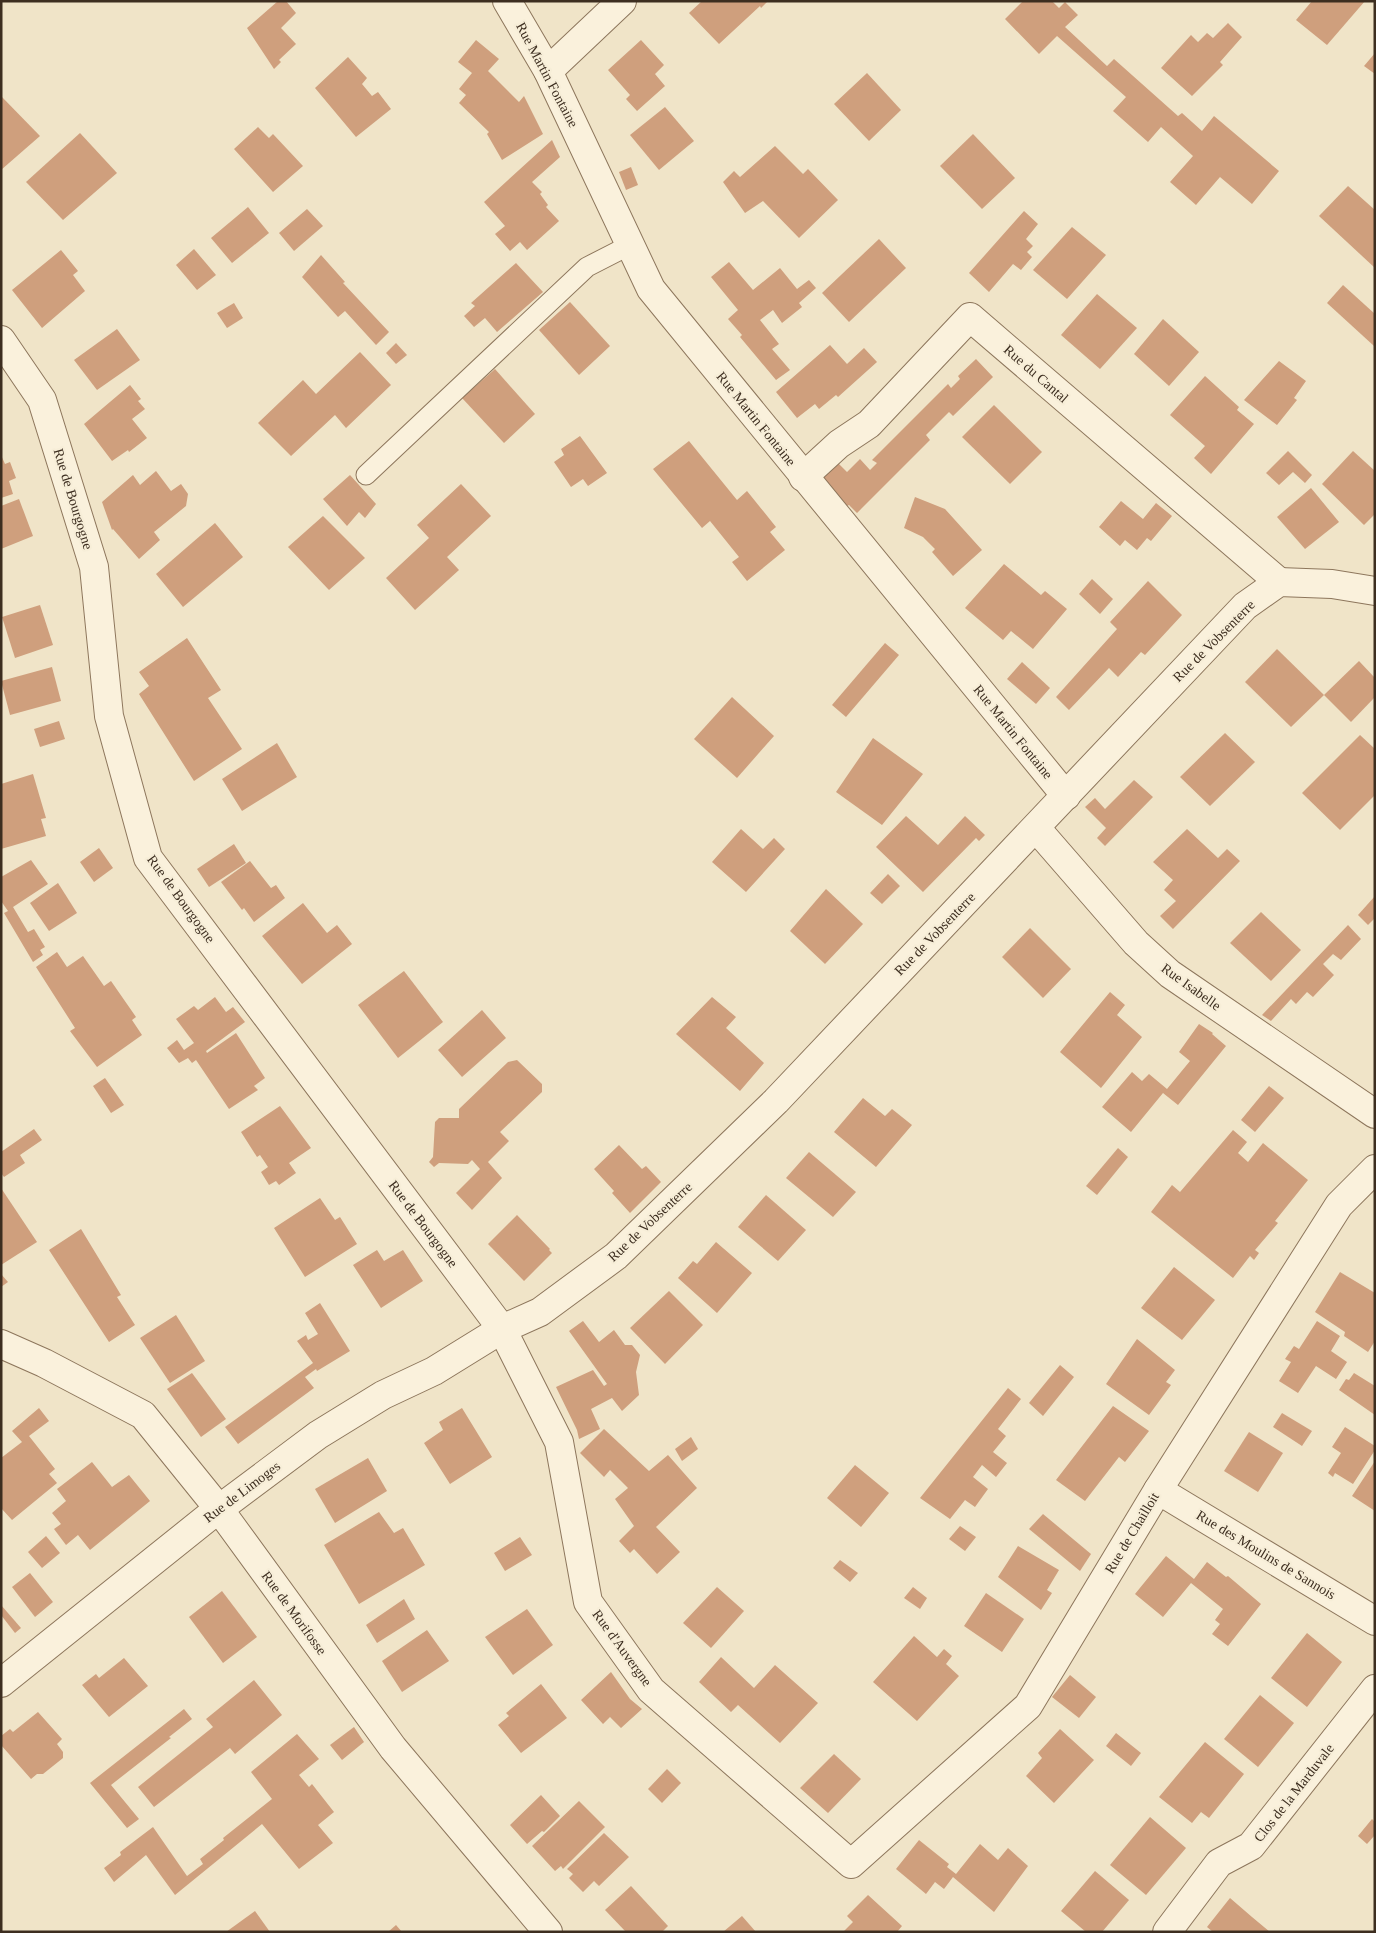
<svg xmlns="http://www.w3.org/2000/svg" width="1376" height="1933" font-family="Georgia,serif">
	<style>
		.building { fill: #cf9f7d }
		.lines { fill: none; stroke-linecap: round; stroke-linejoin: round }
		.lane-casing { stroke: #8d765c; stroke-width: 21 }
		.street-casing { stroke: #8d765c; stroke-width: 30 }
		.lane { stroke: #faf1dc; stroke-width: 19 }
		.street { stroke: #faf1dc; stroke-width: 28 }
		.labels { text-anchor: middle; dominant-baseline: central; stroke-width: 4.5; stroke-linejoin: round; paint-order: stroke }
		.street-label { font-size: 14px; fill: #3d2e20; stroke: #f7eed8 }
	</style>
	<rect width="100%" height="100%" fill="#f0e4c8"/>
	<g class="building">
		<polygon points="278,1 286,1 296,13 281,28 296,44 279,60 281,62 274,69 247,28"/>
		<polygon points="702,1 768,1 761,8 760,6 719,44 689,13"/>
		<polygon points="1023,1 1052,1 1059,8 1065,2 1078,15 1065,27 1107,66 1114,59 1178,116 1182,113 1202,131 1214,116 1279,171 1252,204 1220,177 1196,205 1170,182 1193,156 1161,127 1148,142 1113,111 1126,97 1057,36 1039,54 1005,19"/>
		<polygon points="1312,1 1365,1 1327,45 1296,20"/>
		<polygon points="1228,23 1242,37 1220,62 1223,65 1192,96 1161,68 1191,35 1198,42 1207,33 1213,38"/>
		<polygon points="476,40 499,59 488,71 519,102 524,96 543,134 502,160 487,134 489,132 459,103 466,95 459,89 472,73 458,62"/>
		<polygon points="641,40 664,65 655,74 665,86 637,111 626,99 630,95 608,70"/>
		<polygon points="1375,53 1375,74 1364,66"/>
		<polygon points="348,57 367,78 362,84 372,96 378,92 391,109 356,137 315,88"/>
		<polygon points="867,73 901,110 869,141 834,104"/>
		<polygon points="1,96 40,136 1,170"/>
		<polygon points="665,107 694,141 659,170 630,135"/>
		<polygon points="258,127 269,138 273,134 303,166 273,192 234,149"/>
		<polygon points="80,133 117,173 63,220 26,182"/>
		<polygon points="973,134 1015,178 982,209 940,166"/>
		<polygon points="552,140 560,157 532,182 542,192 540,194 548,205 546,207 559,221 527,250 520,242 510,251 495,234 505,226 484,202"/>
		<polygon points="775,146 803,174 808,169 838,200 799,238 763,201 745,213 723,182 734,171 740,177"/>
		<polygon points="631,167 638,185 626,190 619,172"/>
		<polygon points="1348,186 1375,210 1375,268 1319,216"/>
		<polygon points="248,207 269,233 232,263 211,238"/>
		<polygon points="307,209 323,226 294,251 279,233"/>
		<polygon points="1024,211 1038,224 1026,239 1033,246 1027,252 1032,257 1021,270 1013,264 989,292 969,273"/>
		<polygon points="1072,227 1106,255 1067,299 1033,270"/>
		<polygon points="879,239 906,268 849,322 822,293"/>
		<polygon points="194,249 216,275 197,290 176,265"/>
		<polygon points="61,250 78,271 73,275 85,291 42,328 12,290"/>
		<polygon points="321,255 345,282 343,283 389,332 376,345 345,311 338,317 302,277"/>
		<polygon points="729,262 753,290 780,268 797,289 809,280 816,288 799,303 802,307 782,323 773,310 760,320 779,344 772,349 790,370 776,380 740,337 742,335 728,319 738,310 711,277"/>
		<polygon points="516,263 543,292 497,332 485,318 474,327 464,316 475,306 471,303"/>
		<polygon points="1343,285 1375,314 1374,346 1327,303"/>
		<polygon points="1097,294 1137,328 1100,369 1061,335"/>
		<polygon points="570,302 610,346 579,375 539,330"/>
		<polygon points="234,303 243,318 227,328 217,313"/>
		<polygon points="1163,319 1199,352 1169,386 1134,354"/>
		<polygon points="117,329 140,360 97,390 74,360"/>
		<polygon points="396,343 407,355 396,364 386,353"/>
		<polygon points="830,345 847,364 864,348 877,362 838,397 836,395 819,409 815,404 797,418 776,392"/>
		<polygon points="360,352 391,385 346,428 335,415 291,456 258,423 303,380 316,394"/>
		<polygon points="976,359 993,377 953,416 949,412 926,435 930,440 857,513 849,505 847,506 822,479 838,463 847,472 860,459 870,470 877,463 872,460 948,384 951,388 960,379 958,376"/>
		<polygon points="1279,361 1306,381 1294,398 1297,400 1277,425 1244,400"/>
		<polygon points="495,369 535,414 504,443 462,398"/>
		<polygon points="1205,376 1239,407 1237,410 1254,424 1211,474 1194,458 1205,446 1170,415"/>
		<polygon points="130,385 141,399 138,401 145,409 132,419 147,438 129,452 128,450 112,461 84,424"/>
		<polygon points="994,405 1042,452 1010,484 962,437"/>
		<polygon points="580,436 607,473 588,486 583,479 571,487 554,462 564,455 561,449"/>
		<polygon points="689,441 737,500 747,491 776,527 770,532 785,550 747,581 732,562 739,557 710,521 702,528 653,469"/>
		<polygon points="1288,451 1312,475 1305,483 1293,472 1279,485 1266,473"/>
		<polygon points="1353,451 1375,471 1375,514 1364,525 1322,484"/>
		<polygon points="1,455 5,464 10,462 16,478 9,481 13,494 1,498"/>
		<polygon points="156,471 171,491 181,484 188,494 186,506 154,532 160,540 139,559 113,529 112,530 102,502 133,475 140,485"/>
		<polygon points="350,475 376,504 365,518 359,512 347,526 323,499"/>
		<polygon points="461,484 491,516 447,557 459,570 415,610 386,578 429,538 417,525"/>
		<polygon points="1311,488 1339,522 1305,549 1277,517"/>
		<polygon points="915,497 945,509 982,550 953,576 932,552 935,549 923,537 904,528"/>
		<polygon points="19,499 33,536 1,549 1,506"/>
		<polygon points="1121,501 1143,519 1156,503 1172,516 1151,541 1147,538 1137,550 1125,540 1120,546 1099,527"/>
		<polygon points="323,516 365,558 329,590 288,547"/>
		<polygon points="215,523 243,557 183,607 156,574"/>
		<polygon points="1004,564 1041,595 1045,591 1067,609 1033,649 1011,631 1003,640 965,608"/>
		<polygon points="1092,579 1113,599 1100,614 1079,594"/>
		<polygon points="1148,581 1182,615 1145,655 1141,652 1118,677 1109,668 1069,710 1056,697 1117,629 1110,622"/>
		<polygon points="40,605 53,645 15,658 2,617"/>
		<polygon points="187,638 221,690 208,698 242,749 194,781 139,694 149,686 139,672"/>
		<polygon points="885,643 899,655 846,717 832,705"/>
		<polygon points="1277,649 1324,695 1291,727 1245,682"/>
		<polygon points="1359,661 1375,678 1375,697 1351,722 1324,695"/>
		<polygon points="1022,662 1050,688 1036,704 1007,679"/>
		<polygon points="52,667 61,701 10,715 1,681"/>
		<polygon points="732,697 774,736 737,778 694,739"/>
		<polygon points="59,721 65,739 40,747 34,729"/>
		<polygon points="1225,733 1255,762 1210,806 1180,777"/>
		<polygon points="1360,735 1375,749 1375,795 1340,830 1302,793"/>
		<polygon points="873,738 923,774 882,825 836,792"/>
		<polygon points="277,743 297,777 242,811 222,779"/>
		<polygon points="33,774 46,818 41,819 46,836 1,849 1,784"/>
		<polygon points="1134,780 1153,797 1105,846 1097,838 1106,828 1085,807 1095,798 1105,809"/>
		<polygon points="906,816 938,845 965,816 985,835 979,841 976,838 923,892 876,847"/>
		<polygon points="741,829 763,849 774,838 785,849 746,892 712,862"/>
		<polygon points="1187,829 1218,858 1227,849 1240,861 1173,929 1160,916 1176,901 1164,890 1173,880 1153,862"/>
		<polygon points="234,844 246,863 209,887 197,869"/>
		<polygon points="99,848 113,868 94,882 80,862"/>
		<polygon points="31,860 48,884 13,907 28,932 34,929 45,947 40,950 43,955 33,962 4,913 8,911 1,901 1,877"/>
		<polygon points="250,861 271,888 276,885 285,898 254,922 244,908 242,910 221,882"/>
		<polygon points="888,874 900,886 882,904 870,893"/>
		<polygon points="58,883 77,913 49,931 30,903"/>
		<polygon points="826,889 863,924 825,964 790,931"/>
		<polygon points="1375,896 1375,918 1368,925 1358,915"/>
		<polygon points="303,903 327,933 337,925 352,944 302,984 262,936"/>
		<polygon points="1261,912 1301,950 1271,981 1230,943"/>
		<polygon points="1348,925 1361,939 1341,960 1333,954 1323,964 1334,975 1313,997 1307,992 1296,1004 1291,999 1271,1021 1262,1015"/>
		<polygon points="1030,928 1071,969 1043,998 1002,957"/>
		<polygon points="57,952 67,967 83,956 104,986 111,981 136,1017 132,1020 142,1035 97,1067 70,1031 75,1028 36,967"/>
		<polygon points="404,971 443,1022 398,1058 358,1005"/>
		<polygon points="1110,992 1125,1005 1117,1015 1142,1037 1101,1088 1060,1052"/>
		<polygon points="215,997 226,1012 233,1007 245,1022 206,1051 207,1053 236,1033 265,1078 254,1086 258,1090 229,1109 196,1060 192,1063 188,1058 179,1063 167,1048 177,1040 184,1050 194,1043 176,1019 194,1006 198,1010"/>
		<polygon points="712,997 736,1017 726,1028 764,1063 740,1091 676,1034"/>
		<polygon points="482,1010 506,1038 462,1077 438,1050"/>
		<polygon points="1199,1024 1213,1033 1212,1034 1226,1046 1178,1105 1163,1093 1131,1132 1102,1107 1132,1072 1142,1081 1149,1074 1167,1089 1190,1061 1179,1052"/>
		<polygon points="517,1060 542,1084 542,1092 500,1132 509,1141 488,1162 502,1178 472,1210 456,1193 480,1169 472,1160 468,1164 439,1163 434,1167 429,1162 433,1157 435,1122 439,1118 459,1118 459,1109 508,1062"/>
		<polygon points="105,1078 124,1105 111,1113 93,1086"/>
		<polygon points="1269,1086 1284,1098 1255,1132 1241,1120"/>
		<polygon points="863,1098 885,1116 892,1109 912,1125 876,1167 834,1132"/>
		<polygon points="280,1106 311,1148 289,1163 296,1173 279,1185 276,1181 269,1185 261,1172 268,1167 260,1155 257,1157 241,1132"/>
		<polygon points="34,1129 42,1140 20,1155 25,1163 4,1177 1,1173 1,1152"/>
		<polygon points="1233,1130 1247,1142 1238,1153 1248,1162 1263,1143 1308,1180 1275,1221 1278,1223 1255,1250 1259,1253 1254,1260 1250,1256 1233,1278 1151,1212 1172,1185 1180,1192"/>
		<polygon points="619,1145 642,1169 646,1166 661,1182 630,1213 612,1193 614,1191 594,1169"/>
		<polygon points="1118,1148 1128,1157 1097,1195 1086,1186"/>
		<polygon points="809,1152 856,1192 833,1217 786,1178"/>
		<polygon points="1,1188 37,1242 1,1265"/>
		<polygon points="766,1195 806,1230 778,1261 738,1227"/>
		<polygon points="320,1198 335,1220 340,1217 357,1244 305,1277 274,1228"/>
		<polygon points="517,1215 550,1249 549,1250 552,1253 524,1281 488,1244"/>
		<polygon points="81,1229 121,1295 117,1297 135,1325 109,1342 49,1250"/>
		<polygon points="716,1242 752,1273 717,1313 678,1278 693,1261 697,1264"/>
		<polygon points="377,1250 384,1261 403,1250 423,1281 381,1308 353,1265"/>
		<polygon points="1174,1267 1215,1300 1182,1340 1141,1308"/>
		<polygon points="1340,1272 1375,1293 1375,1341 1368,1352 1344,1336 1345,1332 1315,1312"/>
		<polygon points="1,1274 8,1282 1,1287"/>
		<polygon points="669,1291 703,1325 665,1364 630,1328"/>
		<polygon points="320,1303 350,1351 317,1371 316,1369 305,1377 314,1388 238,1444 225,1427 313,1363 297,1341 306,1335 308,1340 318,1334 305,1313"/>
		<polygon points="176,1315 205,1361 170,1383 140,1338"/>
		<polygon points="583,1321 599,1342 614,1330 625,1345 632,1345 640,1355 636,1372 639,1395 622,1411 612,1398 591,1409 600,1429 579,1439 577,1430 556,1387 593,1370 604,1386 607,1384 569,1331"/>
		<polygon points="1317,1321 1340,1336 1331,1351 1347,1362 1336,1379 1316,1366 1298,1393 1279,1381 1291,1362 1285,1359 1294,1346 1299,1349"/>
		<polygon points="1137,1339 1175,1370 1166,1382 1171,1385 1149,1415 1106,1384"/>
		<polygon points="1060,1365 1074,1377 1043,1416 1029,1403"/>
		<polygon points="192,1373 226,1419 201,1437 167,1389"/>
		<polygon points="1354,1373 1375,1386 1375,1415 1339,1390 1346,1379 1349,1380"/>
		<polygon points="1008,1388 1021,1399 998,1429 1006,1436 993,1452 1007,1463 996,1477 982,1465 973,1477 988,1489 975,1507 965,1500 950,1519 920,1498"/>
		<polygon points="1113,1406 1149,1431 1125,1462 1119,1457 1085,1501 1056,1480"/>
		<polygon points="39,1408 49,1421 29,1436 55,1469 49,1474 57,1483 12,1520 1,1508 1,1458 22,1442 12,1431"/>
		<polygon points="462,1408 492,1457 450,1484 424,1443 443,1430 439,1422"/>
		<polygon points="1282,1413 1312,1431 1302,1446 1273,1427"/>
		<polygon points="1345,1427 1375,1446 1375,1450 1353,1484 1335,1473 1333,1477 1328,1473 1341,1453 1332,1447"/>
		<polygon points="604,1429 649,1471 668,1455 697,1488 656,1527 680,1552 657,1574 634,1549 630,1553 619,1541 634,1526 615,1499 628,1488 610,1470 604,1477 580,1453"/>
		<polygon points="1249,1432 1283,1453 1258,1492 1224,1471"/>
		<polygon points="691,1437 698,1449 682,1461 675,1449"/>
		<polygon points="368,1458 387,1491 335,1523 315,1489"/>
		<polygon points="1375,1461 1375,1511 1352,1496"/>
		<polygon points="92,1462 112,1487 129,1475 150,1501 90,1550 78,1535 66,1545 54,1529 61,1524 52,1513 66,1501 57,1489"/>
		<polygon points="855,1465 889,1493 861,1527 827,1498"/>
		<polygon points="379,1512 394,1533 403,1528 425,1565 359,1604 324,1545"/>
		<polygon points="1043,1514 1091,1554 1080,1571 1029,1529"/>
		<polygon points="960,1526 976,1537 965,1551 949,1539"/>
		<polygon points="46,1536 60,1553 42,1568 28,1552"/>
		<polygon points="520,1537 532,1555 505,1571 494,1553"/>
		<polygon points="1018,1546 1059,1570 1047,1590 1052,1593 1041,1610 998,1577"/>
		<polygon points="1166,1556 1194,1579 1207,1562 1226,1577 1228,1576 1261,1604 1228,1646 1212,1634 1220,1624 1215,1620 1223,1609 1191,1583 1163,1617 1135,1594"/>
		<polygon points="840,1560 858,1573 850,1582 833,1568"/>
		<polygon points="30,1573 53,1602 35,1617 12,1587"/>
		<polygon points="717,1587 744,1611 711,1648 683,1623"/>
		<polygon points="913,1587 927,1598 920,1609 904,1598"/>
		<polygon points="222,1591 257,1637 223,1663 189,1617"/>
		<polygon points="986,1593 1024,1619 1002,1652 964,1626"/>
		<polygon points="404,1599 415,1619 377,1643 366,1625"/>
		<polygon points="1,1605 21,1628 15,1633 1,1615"/>
		<polygon points="527,1609 553,1645 513,1675 485,1637"/>
		<polygon points="427,1630 449,1661 402,1692 382,1661"/>
		<polygon points="1307,1633 1342,1662 1307,1707 1271,1678"/>
		<polygon points="914,1636 937,1657 944,1649 952,1656 946,1664 959,1676 917,1721 873,1682"/>
		<polygon points="721,1657 754,1688 775,1665 818,1703 780,1743 738,1705 731,1712 699,1682"/>
		<polygon points="124,1658 148,1686 109,1717 82,1685 96,1674 99,1678"/>
		<polygon points="611,1672 630,1699 642,1709 621,1728 610,1717 603,1724 581,1700"/>
		<polygon points="1070,1675 1096,1697 1079,1718 1052,1697"/>
		<polygon points="254,1680 282,1715 235,1754 230,1748 154,1807 138,1787 213,1727 206,1719"/>
		<polygon points="541,1684 567,1718 521,1753 498,1725 509,1716 506,1713"/>
		<polygon points="1260,1695 1294,1723 1258,1767 1224,1739"/>
		<polygon points="184,1709 192,1719 169,1737 171,1738 111,1785 139,1819 127,1828 90,1783"/>
		<polygon points="38,1712 62,1739 57,1744 63,1752 63,1758 43,1774 37,1774 31,1779 1,1745 1,1736 10,1729 13,1732"/>
		<polygon points="354,1727 364,1742 342,1760 330,1745"/>
		<polygon points="1060,1729 1094,1760 1054,1803 1026,1776 1042,1758 1038,1753"/>
		<polygon points="1116,1733 1141,1753 1131,1766 1106,1746"/>
		<polygon points="297,1734 319,1759 299,1775 309,1787 312,1784 334,1812 318,1825 333,1843 299,1869 262,1824 175,1895 146,1855 114,1882 104,1868 121,1855 120,1852 153,1827 187,1876 203,1864 200,1859 224,1840 223,1838 272,1799 251,1772"/>
		<polygon points="1205,1742 1244,1774 1209,1818 1201,1812 1192,1823 1159,1797"/>
		<polygon points="834,1754 861,1779 828,1813 800,1788"/>
		<polygon points="667,1769 681,1783 662,1803 648,1789"/>
		<polygon points="541,1795 560,1816 544,1832 542,1831 527,1844 510,1825"/>
		<polygon points="579,1801 605,1827 563,1869 561,1866 555,1871 532,1846"/>
		<polygon points="1150,1817 1186,1848 1146,1895 1110,1865"/>
		<polygon points="1372,1819 1375,1822 1375,1835 1367,1844 1358,1836"/>
		<polygon points="604,1833 629,1857 599,1886 594,1881 583,1892 569,1878 573,1874 567,1869"/>
		<polygon points="919,1840 949,1864 947,1867 956,1874 980,1844 998,1860 1008,1848 1028,1866 994,1912 953,1877 944,1889 935,1882 926,1894 896,1869"/>
		<polygon points="1095,1871 1129,1900 1102,1932 1086,1932 1061,1911"/>
		<polygon points="631,1886 668,1926 662,1932 626,1932 605,1910"/>
		<polygon points="868,1895 902,1926 897,1932 843,1932 853,1922 847,1916"/>
		<polygon points="1230,1898 1252,1917 1270,1932 1213,1932 1207,1927"/>
		<polygon points="255,1911 270,1932 226,1932"/>
		<polygon points="742,1916 756,1932 723,1932"/>
		<polygon points="396,1925 402,1932 388,1932"/>
	</g>
	<g class="lines">
		<g class="lane-casing">
			<polyline id="lane" points="366,475 587,267 630,245"/>
		</g>
		<g class="street-casing">
			<g id="street">
				<polyline points="507,1 548,71 651,289 1066,796"/>
				<polyline points="548,71 622,1"/>
				<polyline points="1,340 42,400 94,567 109,716 148,858 502,1329 559,1442 588,1602 651,1690 851,1864 1028,1706 1158,1490 1339,1205 1375,1169"/>
				<polyline points="803,477 839,444 869,424 970,317 1279,582"/>
				<polyline points="1036,828 1136,943 1170,974 1375,1114"/>
				<polyline points="1,1344 44,1363 143,1415 219,1509 393,1748 548,1932"/>
				<polyline points="1158,1490 1375,1621"/>
				<polyline points="1,1683 207,1518 318,1435 383,1395 434,1371 502,1329 540,1312 616,1256 776,1101 1245,606 1279,582 1332,584 1375,591"/>
				<polyline points="1167,1932 1219,1863 1251,1846 1375,1689"/>
			</g>
		</g>
		<use href="#lane" class="lane"/>
		<use href="#street" class="street"/>
	</g>
	<g class="labels">
		<g class="street-label">
			<text transform="translate(547 75) rotate(62)">Rue Martin Fontaine</text>
			<text transform="translate(1036 374) rotate(41)">Rue du Cantal</text>
			<text transform="translate(756 419) rotate(51)">Rue Martin Fontaine</text>
			<text transform="translate(73 499) rotate(73)">Rue de Bourgogne</text>
			<text transform="translate(1214 641) rotate(-45)">Rue de Vobsenterre</text>
			<text transform="translate(1013 732) rotate(51)">Rue Martin Fontaine</text>
			<text transform="translate(181 899) rotate(54)">Rue de Bourgogne</text>
			<text transform="translate(935 934) rotate(-46)">Rue de Vobsenterre</text>
			<text transform="translate(1191 987) rotate(36)">Rue Isabelle</text>
			<text transform="translate(650 1222) rotate(-43)">Rue de Vobsenterre</text>
			<text transform="translate(423 1224) rotate(53)">Rue de Bourgogne</text>
			<text transform="translate(242 1492) rotate(-37)">Rue de Limoges</text>
			<text transform="translate(1132 1533) rotate(-59)">Rue de Chailloit</text>
			<text transform="translate(1266 1555) rotate(31)">Rue des Moulins de Sannois</text>
			<text transform="translate(294 1613) rotate(54)">Rue de Morifosse</text>
			<text transform="translate(622 1648) rotate(54)">Rue d'Auvergne</text>
			<text transform="translate(1294 1793) rotate(-52)">Clos de la Marduvale</text>
		</g>
	</g>
	<rect width="1376" height="1933" fill="none" stroke="#3d2e20" stroke-width="5"/>
</svg>
